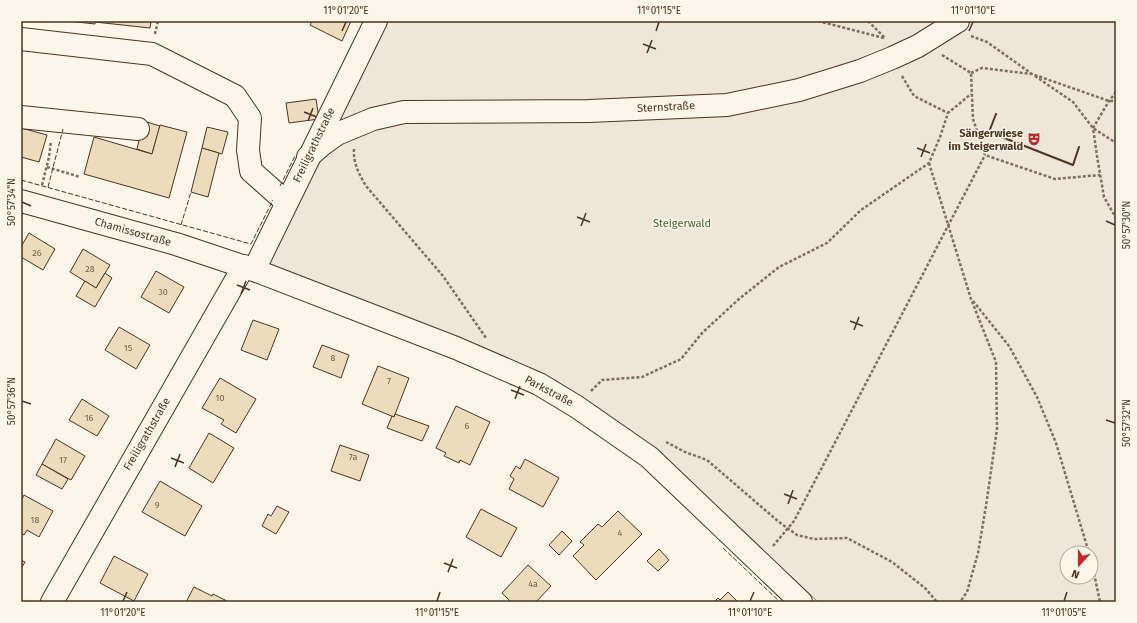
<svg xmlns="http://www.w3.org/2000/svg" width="1137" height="623" font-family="'Fira Sans',sans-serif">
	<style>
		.green { fill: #ede6d9; stroke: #887966; fill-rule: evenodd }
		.building { fill: #ecdcbc; stroke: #4a3520 }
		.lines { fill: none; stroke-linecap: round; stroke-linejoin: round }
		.minor-casing { stroke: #4a3520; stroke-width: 24 }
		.path { stroke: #7f6f5c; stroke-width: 2.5; stroke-dasharray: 3 2; stroke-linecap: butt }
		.minor { stroke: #fbf6e9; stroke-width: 22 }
		.fence { stroke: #4a3520; stroke-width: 1; stroke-dasharray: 5 2; stroke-linecap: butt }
		.wall { stroke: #4a3520; stroke-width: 2 }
		.ticks { fill: none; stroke: #4a3520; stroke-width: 1.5 }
		.labels { text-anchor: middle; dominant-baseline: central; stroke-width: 3; stroke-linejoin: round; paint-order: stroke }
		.number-label { font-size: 9px; fill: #725f47 }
		.street-label { font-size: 11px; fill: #4a3520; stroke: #fbf6e9 }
		.poi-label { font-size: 11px; font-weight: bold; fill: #4a3520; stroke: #fbf6e9; text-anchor: end }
		.park-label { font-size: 11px; fill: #436837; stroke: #fbf6e9 }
		.neatline { fill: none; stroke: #4a3520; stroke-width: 1.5 }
		.ticks-label { font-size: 10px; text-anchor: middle; fill: #4a3520 }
	</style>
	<rect width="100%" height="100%" fill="#fbf6e9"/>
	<path class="green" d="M382 21H1116V602H818L698 490 588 402 555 380 516 362 263 264ZM1067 553H1091V577H1067Z"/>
	<g class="building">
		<polygon points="68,21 151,21 150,28 95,22 95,24"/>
		<polygon points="312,21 351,21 342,41 310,25"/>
		<polygon points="316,99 319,119 289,123 286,103"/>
		<polygon points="140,120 160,126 152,154 137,149 141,132"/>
		<polygon points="160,125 187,132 169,198 84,174 94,137 152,154"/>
		<polygon points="207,127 228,132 222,154 202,148"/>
		<polygon points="21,128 47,135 39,162 21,157"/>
		<polygon points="202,148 219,153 208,197 191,192"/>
		<polygon points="29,233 55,249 43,270 21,257 21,247"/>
		<polygon points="83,249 110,265 96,288 70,272"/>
		<polygon points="156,271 184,287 169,313 141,297"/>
		<polygon points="105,273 112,278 95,307 76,296 85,281 96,288"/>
		<polygon points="253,320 279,329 267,360 241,350"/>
		<polygon points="119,327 150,345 136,369 105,350"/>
		<polygon points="322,345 349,355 341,378 313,367"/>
		<polygon points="378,366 409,378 394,417 362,404"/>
		<polygon points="220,378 256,399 236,433 221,424 224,420 202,408"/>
		<polygon points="82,399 109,416 97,436 69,420"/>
		<polygon points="456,406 490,422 470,465 460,460 459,463 444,456 446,453 436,448"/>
		<polygon points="395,414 429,426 422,441 387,428 392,416 394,417"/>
		<polygon points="209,433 234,448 213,483 189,468"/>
		<polygon points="56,439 85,456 71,480 42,464"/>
		<polygon points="340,445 369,455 360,481 331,471"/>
		<polygon points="525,459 559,478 543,507 509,489 514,479 510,476 516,466 520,469"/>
		<polygon points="42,464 68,479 62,489 36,475"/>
		<polygon points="160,481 202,506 185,536 142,512"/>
		<polygon points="24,495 53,511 39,537 27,530 24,535 21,533 21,501"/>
		<polygon points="277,506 289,512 276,534 262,526 268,514 271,516"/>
		<polygon points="481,509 517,528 501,557 466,537"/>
		<polygon points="618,511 642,534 596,580 573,556 584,545 580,542 598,524 602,527"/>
		<polygon points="562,531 572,541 559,555 549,545"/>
		<polygon points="659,549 669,560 658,571 647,561"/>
		<polygon points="114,556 148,574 134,601 100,583"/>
		<polygon points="21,560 25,562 21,569"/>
		<polygon points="528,565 551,586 536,602 511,602 502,593"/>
		<polygon points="194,587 212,596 213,594 227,601 186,602"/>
		<polygon points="728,592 738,602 714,602 718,598 720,600"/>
	</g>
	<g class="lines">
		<g class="minor-casing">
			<g id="minor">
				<polyline points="21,39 152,54 235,96 250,118 248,150 251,171 286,202"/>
				<polyline points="21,117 138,129"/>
				<polyline points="308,157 323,144 337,134 373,119 404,112 589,111 727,105 799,90 860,71 892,58 918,46 958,21"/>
				<polyline points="21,201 176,244 254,270 456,348 539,384 577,407 649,457 801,602"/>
				<polyline points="254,270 376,21"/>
				<polyline points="52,602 244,266"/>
			</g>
		</g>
		<g class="path">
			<polyline points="818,21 884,38"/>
			<polyline points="868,21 885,38"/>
			<polyline points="155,34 158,21"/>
			<polyline points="971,36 987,42 1032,74 1109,101 1116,101"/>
			<polyline points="942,55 971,73 973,119 985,155 1055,179 1100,175"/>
			<polyline points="971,73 982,68 1031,74"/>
			<polyline points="902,76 914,96 948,113"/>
			<polyline points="1035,76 1073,102 1093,128 1116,143"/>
			<polyline points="1116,92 1109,101 1093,128 1097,156 1104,197 1116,218"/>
			<path d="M354 149C353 163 359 174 366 186L443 276 486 338"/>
			<polyline points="929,163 971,299 996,362 997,429 986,506 978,553 967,592 960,602"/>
			<polyline points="47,167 80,177"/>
			<polyline points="42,185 49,157 51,141"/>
			<polyline points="973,301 1009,346 1037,397 1056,443 1089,553"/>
			<polyline points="591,391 602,380 642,377 681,359 702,333 739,299 779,267 827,243 861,210 929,163 940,137 948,113 971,94"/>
			<polyline points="666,442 685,452 707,460 779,522 797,535 814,539 847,538 892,562 925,588 937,602"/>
			<polyline points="773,546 794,521 985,155"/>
			<polyline points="1091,559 1100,602"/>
		</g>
		<use href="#minor" class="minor"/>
		<g class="fence">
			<polyline points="21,180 251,244 273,200"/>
			<polyline points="280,186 295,156"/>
			<polyline points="48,187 63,129"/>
			<polyline points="181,225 191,192"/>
			<polyline points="723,548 780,602"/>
		</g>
		<polyline class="wall" points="996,114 989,132 1073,165 1079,147"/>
	</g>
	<path class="ticks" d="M342 31 346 22M656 31 659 22M969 31 973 22M643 44 656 49M647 53 652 40M304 112 317 117M308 121 313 108M917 148 930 153M921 157 926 144M22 202 31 206M577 217 590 222M1106 221 1115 225M581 226 586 213M237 285 250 290M241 294 246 281M850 321 863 326M854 330 859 317M511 390 524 395M515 399 520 386M22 401 31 404M1106 420 1115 423M171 458 184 463M175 467 180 454M784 494 797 499M788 504 793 490M444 563 457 568M448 572 453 559M123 601 127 592M437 601 440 592M750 601 754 592M1064 601 1067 592"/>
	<defs>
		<g id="theatre-bare" transform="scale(1.08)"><path d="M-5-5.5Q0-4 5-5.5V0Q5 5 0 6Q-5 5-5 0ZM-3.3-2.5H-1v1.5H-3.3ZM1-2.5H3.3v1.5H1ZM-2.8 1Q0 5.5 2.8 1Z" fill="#c62828" stroke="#fbf6e9" stroke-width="2.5" paint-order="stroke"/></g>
	</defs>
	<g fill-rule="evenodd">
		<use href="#theatre-bare" x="1034" y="139"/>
	</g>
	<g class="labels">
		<g class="number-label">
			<text x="37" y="253">26</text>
			<text x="90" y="269">28</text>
			<text x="163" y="292">30</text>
			<text x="128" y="348">15</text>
			<text x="333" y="358">8</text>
			<text x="389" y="381">7</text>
			<text x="220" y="398">10</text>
			<text x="89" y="418">16</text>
			<text x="467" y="426">6</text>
			<text x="353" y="457">7a</text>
			<text x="63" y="460">17</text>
			<text x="157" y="505">9</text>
			<text x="35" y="520">18</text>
			<text x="620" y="533">4</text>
			<text x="533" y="584">4a</text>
		</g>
		<g class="street-label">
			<text transform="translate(666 107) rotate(-3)">Sternstraße</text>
			<text transform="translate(314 145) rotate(-64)">Freiligrathstraße</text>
			<text transform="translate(133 232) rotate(16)">Chamissostraße</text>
			<text transform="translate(549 391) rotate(28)">Parkstraße</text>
			<text transform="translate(147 434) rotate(-60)">Freiligrathstraße</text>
		</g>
		<g class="poi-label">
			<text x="1023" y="133">Sängerwiese<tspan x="1023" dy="13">im Steigerwald</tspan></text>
		</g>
		<g class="park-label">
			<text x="682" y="223">Steigerwald</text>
		</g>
	</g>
	<rect width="1137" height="623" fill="none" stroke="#fbf6e9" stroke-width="44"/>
	<g transform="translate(1079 565) rotate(201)"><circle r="19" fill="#fbf6e9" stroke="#b4a999"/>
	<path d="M0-3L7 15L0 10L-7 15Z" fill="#c62828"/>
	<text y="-6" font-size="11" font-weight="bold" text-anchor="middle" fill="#4a3520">N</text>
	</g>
	<rect x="22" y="22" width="1093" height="579" class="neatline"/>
	<g class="ticks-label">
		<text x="346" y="14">11°01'20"E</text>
		<text x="659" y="14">11°01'15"E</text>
		<text x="973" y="14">11°01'10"E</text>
		<text transform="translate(11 202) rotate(-90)" y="4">50°57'34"N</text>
		<text transform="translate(1126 225) rotate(-90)" y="4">50°57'30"N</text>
		<text transform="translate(11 401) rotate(-90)" y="4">50°57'36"N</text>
		<text transform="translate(1126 423) rotate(-90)" y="4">50°57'32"N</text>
		<text x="123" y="616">11°01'20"E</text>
		<text x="437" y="616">11°01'15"E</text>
		<text x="750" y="616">11°01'10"E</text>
		<text x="1064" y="616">11°01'05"E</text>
	</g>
</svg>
